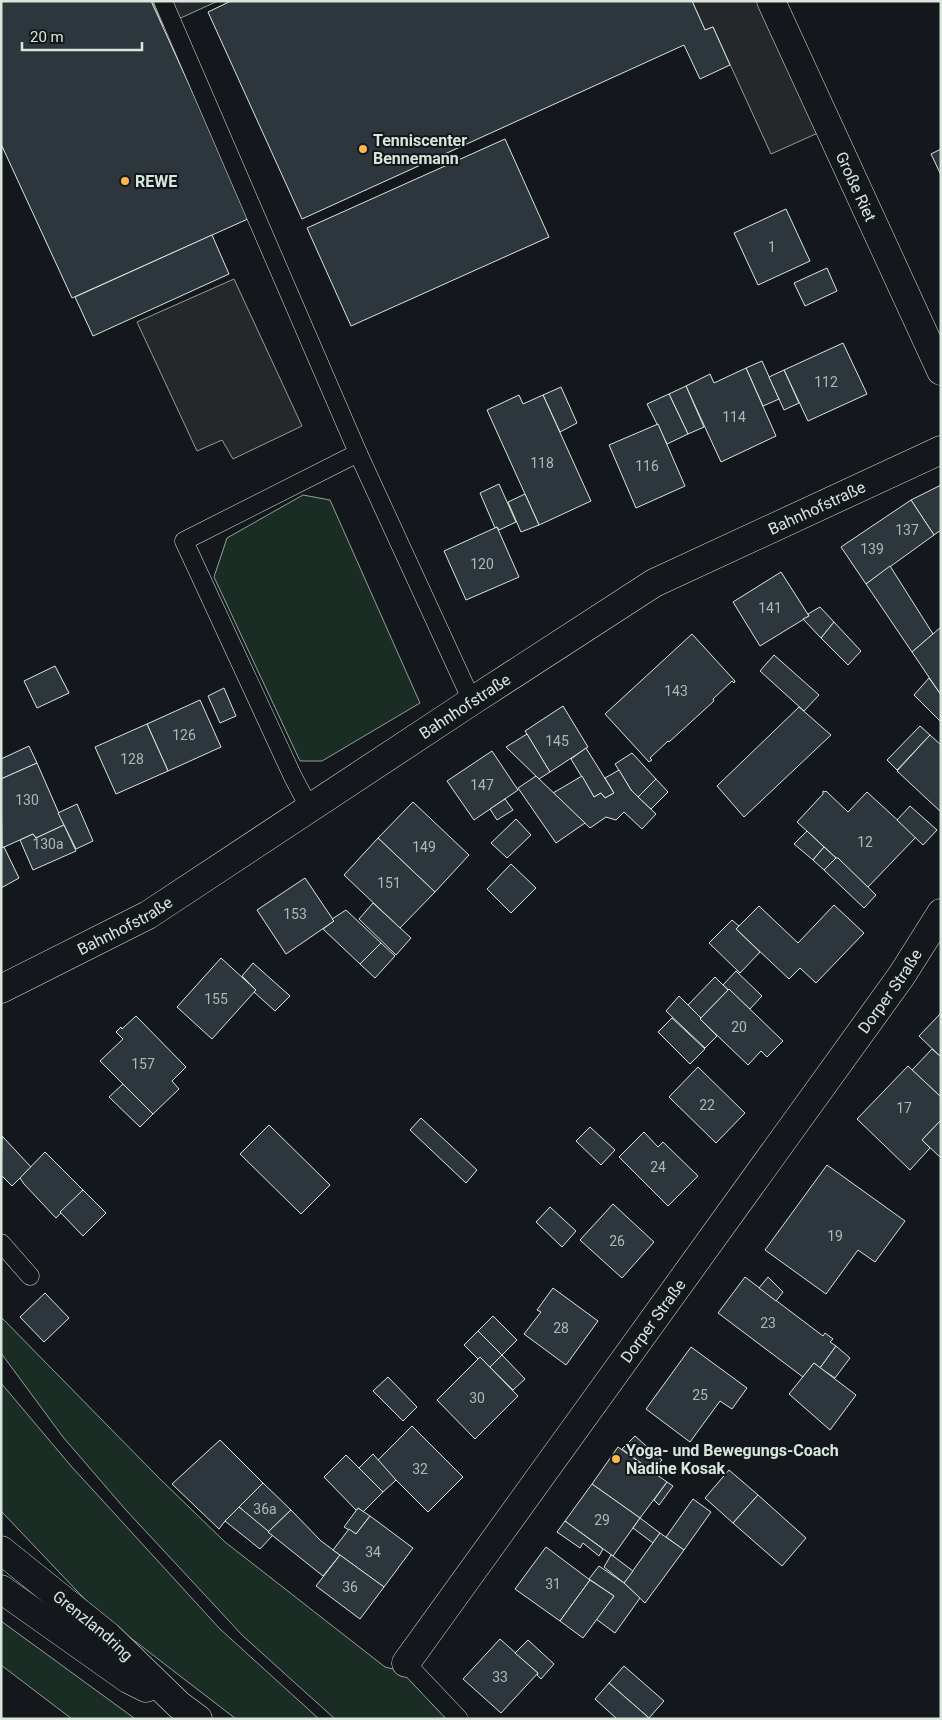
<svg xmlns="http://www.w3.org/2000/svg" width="942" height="1720" font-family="Roboto,sans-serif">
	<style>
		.green { fill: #1a2d24; stroke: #939e99 }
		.parking { fill: #24282b; stroke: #939e99 }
		.building { fill: #2c363c; stroke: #d8e6dc }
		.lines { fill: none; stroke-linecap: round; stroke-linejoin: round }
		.lane-casing { stroke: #d8e6dc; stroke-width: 19 }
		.street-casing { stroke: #d8e6dc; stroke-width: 29 }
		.secondary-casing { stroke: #d8e6dc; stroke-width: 29 }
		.lane { stroke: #14181c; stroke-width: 18 }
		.street { stroke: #14181c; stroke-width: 28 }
		.secondary { stroke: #14181c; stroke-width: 28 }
		.poi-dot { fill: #ffb74d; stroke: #14181c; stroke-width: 2 }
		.labels { text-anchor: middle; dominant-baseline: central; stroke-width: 4; stroke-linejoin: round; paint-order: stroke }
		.number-label { font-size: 14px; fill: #adbab4 }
		.poi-label { font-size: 16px; font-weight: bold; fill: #d8e6dc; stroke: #14181c; text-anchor: start }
		.street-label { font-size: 16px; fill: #d8e6dc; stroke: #14181c }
	</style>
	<rect width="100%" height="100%" fill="#14181c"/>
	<g class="green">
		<polygon points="303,495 330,500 420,703 322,761 300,761 214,577 227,538"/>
		<polygon points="1,1317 158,1477 225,1542 385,1667 405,1672 448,1719 335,1719 243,1636 125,1509 63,1437 1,1353"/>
		<polygon points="1,1383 71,1466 220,1629 319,1719 236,1719 97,1612 1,1511"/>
		<polygon points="1,1621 134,1718 135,1719 72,1719 1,1665"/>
	</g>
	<g class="parking">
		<polygon points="152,1 218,1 163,26"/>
		<polygon points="692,1 771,1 829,128 771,154 713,27 705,30"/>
		<polygon points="234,279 302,426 233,459 222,440 197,451 137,322"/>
	</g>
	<g class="building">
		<polygon points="1,1 151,1 250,218 72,298 1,144"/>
		<polygon points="231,1 692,1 705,30 713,27 730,65 700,79 684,45 302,219 208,12"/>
		<polygon points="505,139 549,237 351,326 307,228"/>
		<polygon points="941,149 941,175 931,154"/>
		<polygon points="786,209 810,261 758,285 734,233"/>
		<polygon points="212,235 229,274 93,336 75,297"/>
		<polygon points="827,268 837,291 805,306 794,283"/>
		<polygon points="843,343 867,394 808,421 784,370"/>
		<polygon points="762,361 779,399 763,406 746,368"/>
		<polygon points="746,368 776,436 721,462 686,386 710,374 714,383"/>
		<polygon points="784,370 799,403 784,410 769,377"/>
		<polygon points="686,386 704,427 688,434 669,394"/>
		<polygon points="561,387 577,423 560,432 543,395"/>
		<polygon points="669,394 688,434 667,444 647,404"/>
		<polygon points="519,395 523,404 543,395 591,501 539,525 487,410"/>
		<polygon points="658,424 685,486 636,508 609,445"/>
		<polygon points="499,484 516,522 499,530 497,527 495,528 480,493"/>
		<polygon points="941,485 941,530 934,535 911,500"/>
		<polygon points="525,494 539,525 521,532 508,502"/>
		<polygon points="911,500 934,535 866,584 841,547"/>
		<polygon points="497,527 519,577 466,600 444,551"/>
		<polygon points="890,566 933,634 912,652 866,584"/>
		<polygon points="781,572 809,616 760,646 733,602"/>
		<polygon points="820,607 834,622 821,638 803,619 809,616 808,614"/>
		<polygon points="834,622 861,651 848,665 821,638"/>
		<polygon points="941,627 941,695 912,652"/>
		<polygon points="692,634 735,681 734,683 732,681 713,699 714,701 669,742 668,741 650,758 652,760 649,762 605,714"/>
		<polygon points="774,655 819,695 804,711 760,671"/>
		<polygon points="55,666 69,693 37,708 24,681"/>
		<polygon points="929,678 941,695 941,722 914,695"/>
		<polygon points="224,688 236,716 220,723 208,696"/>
		<polygon points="200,700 221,747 168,771 147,724"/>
		<polygon points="563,706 588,747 550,772 525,731"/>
		<polygon points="799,707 831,735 744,817 717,786"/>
		<polygon points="147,724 168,771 116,794 95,747"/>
		<polygon points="920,726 930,735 897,770 887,760"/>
		<polygon points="527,734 550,772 539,779 506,747"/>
		<polygon points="930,735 941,745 941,812 897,771"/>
		<polygon points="29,746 37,763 1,779 1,759"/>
		<polygon points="586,748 614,793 605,798 601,793 594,797 571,759"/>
		<polygon points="492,751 518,790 474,820 447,781"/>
		<polygon points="632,753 656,779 638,797 631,790 615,764"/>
		<polygon points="37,763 64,825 36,838 33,834 2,848 1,779"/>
		<polygon points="619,770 631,790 656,814 642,829 624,812 616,820 606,817 590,828 553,793 582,776 594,797 601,793 605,798 614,793 605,778"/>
		<polygon points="536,776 585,823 556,843 518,788"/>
		<polygon points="656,779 668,792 651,809 638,797"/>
		<polygon points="823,791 825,792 826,791 848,812 867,792 916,837 868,887 797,822 823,794"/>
		<polygon points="505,799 513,810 497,820 490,809"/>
		<polygon points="413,802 469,855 435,892 378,838"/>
		<polygon points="77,804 93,841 76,849 58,813"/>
		<polygon points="910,806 937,830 923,845 897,820"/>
		<polygon points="516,819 531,835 507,858 491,843"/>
		<polygon points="64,825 76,851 33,870 20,840 33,834 36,838"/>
		<polygon points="807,831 824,847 813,860 794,844"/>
		<polygon points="378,838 435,892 400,928 344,875"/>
		<polygon points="4,847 19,878 1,888 1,848"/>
		<polygon points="824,847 836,858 824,870 813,860"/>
		<polygon points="836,858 838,858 876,895 864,908 824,870"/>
		<polygon points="511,864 536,888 511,913 487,889"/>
		<polygon points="305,878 334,921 286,954 257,910"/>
		<polygon points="373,903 411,938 396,955 359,919"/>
		<polygon points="834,905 864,933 816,983 800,968 789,979 736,929 759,906 798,943"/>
		<polygon points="346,910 381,943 360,964 323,929 334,921 332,919"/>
		<polygon points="732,920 739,926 736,929 760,952 740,973 709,943"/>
		<polygon points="381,943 395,956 375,978 360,964"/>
		<polygon points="221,958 256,990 212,1039 177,1007"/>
		<polygon points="253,963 290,996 275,1011 254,992 256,990 242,976"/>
		<polygon points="736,971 762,996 750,1009 723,985"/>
		<polygon points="715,977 728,990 701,1018 688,1005"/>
		<polygon points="729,989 783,1041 767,1057 761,1051 748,1065 700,1019"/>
		<polygon points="679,996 701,1018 700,1019 717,1036 705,1048 666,1011"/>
		<polygon points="941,1013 941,1057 919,1036"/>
		<polygon points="136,1016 186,1067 172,1081 179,1089 153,1114 100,1061 123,1039 116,1032 121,1027 122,1029"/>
		<polygon points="672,1018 705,1049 690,1064 658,1032"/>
		<polygon points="932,1049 941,1057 941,1097 912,1070"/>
		<polygon points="908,1066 941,1097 941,1120 922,1140 930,1148 910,1170 857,1119"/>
		<polygon points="698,1067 745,1113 716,1143 669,1097"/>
		<polygon points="123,1084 153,1114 140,1127 109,1097"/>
		<polygon points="421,1118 477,1170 466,1183 410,1130"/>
		<polygon points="941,1120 941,1158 922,1140"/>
		<polygon points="269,1125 330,1185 301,1214 240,1154"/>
		<polygon points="590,1127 615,1150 601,1165 576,1141"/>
		<polygon points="644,1132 658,1147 663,1142 698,1176 668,1206 619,1157"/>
		<polygon points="2,1136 31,1167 12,1186 1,1175"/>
		<polygon points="45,1152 83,1190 56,1218 24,1184 20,1178"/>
		<polygon points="827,1165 905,1221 875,1262 858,1250 826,1294 765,1250"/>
		<polygon points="83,1190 106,1213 83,1236 60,1212"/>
		<polygon points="613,1204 654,1242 622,1278 580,1240"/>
		<polygon points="550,1207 576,1231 562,1247 536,1222"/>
		<polygon points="745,1277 823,1336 825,1333 833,1339 830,1342 836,1346 820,1368 814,1363 803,1377 718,1313"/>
		<polygon points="768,1277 783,1292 776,1301 759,1288"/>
		<polygon points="553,1288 598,1321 566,1365 524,1334 541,1312 537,1310"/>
		<polygon points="45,1293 69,1318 44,1342 20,1317"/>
		<polygon points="493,1316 517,1340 502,1355 478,1331"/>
		<polygon points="478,1331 502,1355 490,1367 480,1357 478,1359 464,1345"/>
		<polygon points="836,1346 850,1358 835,1378 820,1368"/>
		<polygon points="691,1347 747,1388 732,1409 720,1401 690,1442 646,1409"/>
		<polygon points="502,1355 525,1379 513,1390 490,1367"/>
		<polygon points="480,1357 518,1396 475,1439 437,1400"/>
		<polygon points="814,1363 856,1395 830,1430 789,1394"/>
		<polygon points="388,1377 417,1407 403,1421 373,1391"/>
		<polygon points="412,1426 463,1477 428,1512 377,1461"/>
		<polygon points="635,1436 662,1460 652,1471 622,1449"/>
		<polygon points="220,1440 263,1483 225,1521 219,1529 172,1484"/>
		<polygon points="618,1447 667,1482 640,1518 592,1484"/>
		<polygon points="373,1454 396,1480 383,1492 359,1468"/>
		<polygon points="346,1455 383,1492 363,1512 358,1508 356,1510 324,1477"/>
		<polygon points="729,1470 758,1495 733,1523 705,1498"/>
		<polygon points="667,1482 673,1486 659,1505 654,1500"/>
		<polygon points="263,1483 291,1510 268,1532 239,1507"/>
		<polygon points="592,1484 640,1518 613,1556 565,1521"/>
		<polygon points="758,1495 806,1538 782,1566 733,1523"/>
		<polygon points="693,1499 711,1512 684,1550 666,1537"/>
		<polygon points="239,1507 273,1535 260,1549 225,1521"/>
		<polygon points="358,1508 370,1516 356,1534 344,1527"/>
		<polygon points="291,1510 321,1541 340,1555 323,1576 268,1532"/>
		<polygon points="370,1516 413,1548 384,1587 333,1550 349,1529 356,1534"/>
		<polygon points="640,1518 660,1533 653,1543 633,1528"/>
		<polygon points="565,1521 603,1549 599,1556 583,1543 580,1548 557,1532"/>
		<polygon points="660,1533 684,1550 645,1603 624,1583"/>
		<polygon points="546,1547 590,1580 560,1621 515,1589"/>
		<polygon points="340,1555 384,1587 360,1619 316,1586"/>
		<polygon points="611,1555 613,1556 633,1571 624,1583 604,1567"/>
		<polygon points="599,1566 624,1583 640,1598 615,1633 596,1619 614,1596 589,1579"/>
		<polygon points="590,1580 614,1596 583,1638 560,1621"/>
		<polygon points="500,1639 538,1673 501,1713 463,1679"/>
		<polygon points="528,1640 554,1664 541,1679 537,1675 538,1673 515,1653"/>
		<polygon points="624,1666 664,1701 649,1718 609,1683"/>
		<polygon points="609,1683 649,1718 648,1719 617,1719 595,1699"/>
	</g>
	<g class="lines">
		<g class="lane-casing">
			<g id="lane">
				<polyline points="163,1 358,453 472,701"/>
				<polyline points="310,809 293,777 184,541 358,453"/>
				<polyline points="1,1243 30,1276"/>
				<polyline points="406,1663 459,1719"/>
			</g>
		</g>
		<g class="street-casing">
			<g id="street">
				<path id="s1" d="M406 1663 902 975 941 913"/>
			</g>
		</g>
		<g class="secondary-casing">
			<g id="secondary">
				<path id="s2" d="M771 1 941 371"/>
				<path id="s3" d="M1 989 148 915 472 701 654 583 941 450"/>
				<path id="s4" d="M1 1550 108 1636 179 1705 198 1719"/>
				<polyline points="1,1589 128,1679 146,1688"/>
			</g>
		</g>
		<use href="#lane" class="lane"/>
		<use href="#street" class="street"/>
		<use href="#secondary" class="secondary"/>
	</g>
	<g class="poi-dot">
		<circle cx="363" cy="149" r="5"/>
		<circle cx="125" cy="181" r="5"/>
		<circle cx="616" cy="1459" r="5"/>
	</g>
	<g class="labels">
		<g class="number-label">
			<text x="772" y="247">1</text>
			<text x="826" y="382">112</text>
			<text x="734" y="417">114</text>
			<text x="542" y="463">118</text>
			<text x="647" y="466">116</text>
			<text x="907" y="530">137</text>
			<text x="872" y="549">139</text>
			<text x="482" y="564">120</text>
			<text x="770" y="608">141</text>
			<text x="676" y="691">143</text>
			<text x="184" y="735">126</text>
			<text x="557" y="741">145</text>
			<text x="132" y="759">128</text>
			<text x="482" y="785">147</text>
			<text x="27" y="800">130</text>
			<text x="865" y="842">12</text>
			<text x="48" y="844">130a</text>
			<text x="424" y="847">149</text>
			<text x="389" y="883">151</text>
			<text x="295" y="914">153</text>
			<text x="216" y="999">155</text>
			<text x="739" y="1027">20</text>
			<text x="143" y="1064">157</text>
			<text x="707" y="1105">22</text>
			<text x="904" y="1108">17</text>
			<text x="658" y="1167">24</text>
			<text x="835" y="1236">19</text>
			<text x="617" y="1241">26</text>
			<text x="768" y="1323">23</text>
			<text x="561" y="1328">28</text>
			<text x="700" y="1395">25</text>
			<text x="477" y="1398">30</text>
			<text x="420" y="1469">32</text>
			<text x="265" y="1509">36a</text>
			<text x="602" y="1520">29</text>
			<text x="373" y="1552">34</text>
			<text x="553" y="1584">31</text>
			<text x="350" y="1587">36</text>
			<text x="500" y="1677">33</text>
		</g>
		<g class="poi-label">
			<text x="373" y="140">Tenniscenter<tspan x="373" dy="18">Bennemann</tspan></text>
			<text x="135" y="181">REWE</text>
			<text x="626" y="1450">Yoga- und Bewegungs-Coach<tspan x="626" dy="18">Nadine Kosak</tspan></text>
		</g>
		<g class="street-label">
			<text stroke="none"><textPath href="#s2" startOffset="204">Große Riet</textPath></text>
			<text stroke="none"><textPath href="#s3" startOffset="949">Bahnhofstraße</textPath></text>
			<text stroke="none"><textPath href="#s3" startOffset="544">Bahnhofstraße</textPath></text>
			<text stroke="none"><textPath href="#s3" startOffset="139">Bahnhofstraße</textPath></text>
			<text stroke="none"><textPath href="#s1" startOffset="828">Dorper Straße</textPath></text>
			<text stroke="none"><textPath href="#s1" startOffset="422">Dorper Straße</textPath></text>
			<text stroke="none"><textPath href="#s4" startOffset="119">Grenzlandring</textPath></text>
		</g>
	</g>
	<rect width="942" height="1720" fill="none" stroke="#d8e6dc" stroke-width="5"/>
	<path d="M22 42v8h120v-8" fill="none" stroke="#d8e6dc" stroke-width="2.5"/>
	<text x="30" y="42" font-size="15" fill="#d8e6dc" stroke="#14181c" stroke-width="4" paint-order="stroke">20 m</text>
</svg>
